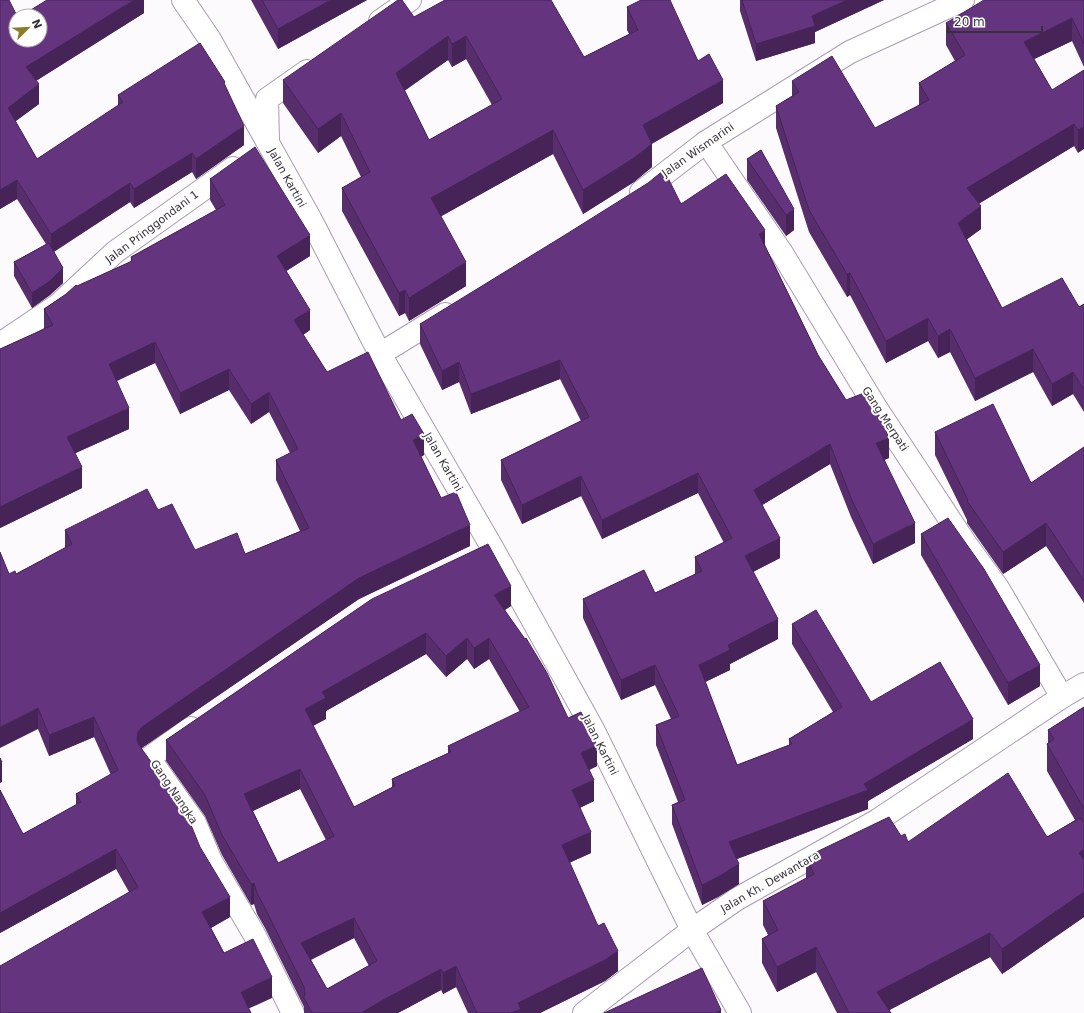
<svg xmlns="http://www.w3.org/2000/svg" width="1084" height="1013" font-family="'DejaVu Sans',sans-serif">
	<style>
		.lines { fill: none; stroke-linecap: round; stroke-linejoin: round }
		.street-casing { stroke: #a99db0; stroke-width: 24 }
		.street { stroke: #fff; stroke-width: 22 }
		.wall { fill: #572d6c; fill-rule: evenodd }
		.shaded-wall { fill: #472458 }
		.building { fill: #65347e; stroke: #472458; fill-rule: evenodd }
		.labels { text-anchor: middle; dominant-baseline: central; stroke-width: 4; stroke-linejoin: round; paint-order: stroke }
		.street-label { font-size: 11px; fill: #363139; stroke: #fff }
	</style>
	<rect width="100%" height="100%" fill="#fdfafe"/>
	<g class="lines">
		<g class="street-casing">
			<g id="street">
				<polyline points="183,0 209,38 268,143 310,218 380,354 493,549 593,729 692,930 740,1013"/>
				<polyline points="380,21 410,0"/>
				<polyline points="268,141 267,99 307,71"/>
				<polyline points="706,142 782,253 875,406 966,544 998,588 1062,697"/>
				<polyline points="641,192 706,142 850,52 963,0"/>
				<polyline points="0,344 58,305 115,252 233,168"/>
				<polyline points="380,354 445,314"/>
				<polyline points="191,728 149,758 195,823 211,861 254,934 293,1013"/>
				<polyline points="584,1013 692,930 737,899 878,820 1062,697 1084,684"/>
			</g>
		</g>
		<use href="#street" class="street"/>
	</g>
	<g class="wall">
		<polygon points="0,0 16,40 144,0 144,13 36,81 39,104 15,121 37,159 118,106 118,95 225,86 244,145 196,179 192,172 134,208 130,202 54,252 63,283 50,295 32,308 14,276 14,262 46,244 17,199 0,209"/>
		<polygon points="251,0 367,0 278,49"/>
		<polygon points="740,0 884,0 815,32 815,43 756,61 740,11"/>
		<polygon points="1084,0 1084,67 1072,41 1034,59 1052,90 1084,70 1078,153 1074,146 978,204 981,229 967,239 1002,308 1079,307 1084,304 1084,412 1073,394 1052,406 1033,372 975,401 950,352 938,358 928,341 886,363 850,295 847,297 809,232 776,128 776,106 792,96 792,81 875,128 919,106 919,83 955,61 946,45 946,23"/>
		<path d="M627 7 698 61 723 103 652 143V167L634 182 583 214 553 154 441 216 466 286 409 321 405 313 399 316 342 211V188L361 177 341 136 318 153 283 103V80L414 17 584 57 629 34 627 30ZM466 59 492 105 429 140 404 90 448 60 452 67Z"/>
		<polygon points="761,150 794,230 786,236 747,180 747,159"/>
		<polygon points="210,179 310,256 286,271 310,330 303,335 327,372 401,420 424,455 421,457 441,498 470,546 359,599 141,748 230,917 211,928 224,953 272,998 129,892 116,869 0,933 0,790 23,834 76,805 76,794 111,775 94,737 49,756 38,729 9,574 16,574 65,548 65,530 158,510 195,550 245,554 300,531 276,480 276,460 290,453 269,412 251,424 229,390 180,414 155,363 117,381 129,429 75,453 82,488 0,528 0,349 44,329 44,309 77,286 131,262 131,257 216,210 210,200"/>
		<polygon points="681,204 765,245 818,355 846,400 889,458 884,460 915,543 873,564 851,517 830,464 762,505 780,558 753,572 778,639 730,664 730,670 705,682 737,765 789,745 789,739 833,712 792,644 792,624 871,702 973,739 868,801 868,809 737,859 739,884 718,897 702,905 672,824 672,805 678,802 656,745 656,725 671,719 655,685 621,700 583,618 583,599 655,593 695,574 695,557 724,543 698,493 602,539 581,496 522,524 501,480 501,460 581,421 560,379 471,414 459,382 442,390 420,344 420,324"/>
		<polygon points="935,432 1031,483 1084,447 1084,603 1046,546 1003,574 967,523 967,520 935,455"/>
		<polygon points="921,534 1040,686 1008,705 921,555"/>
		<path d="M372 599 511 606 505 610 568 718 597 766 589 770 594 801 580 808 591 853 569 863 618 971 605 981 540 1013H468L456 987 443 994 441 990 398 1013H304V1007L265 928 257 914 254 904 251 905 222 855 205 816 166 761V740ZM426 654 446 677 467 659 474 669 489 659 520 712 448 746V753L392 779V787L354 807 313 726 326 719V711ZM300 789 326 840 278 863 253 811ZM354 938 369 966 327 989 311 960Z"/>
		<polygon points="1084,707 1084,917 1002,974 990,957 889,1010 891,1013 837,1013 816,972 777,992 762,963 762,939 768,935 763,925 763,901 806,879 806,857 901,836 908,842 1047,837 1075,820 1047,771 1047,744 1048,743 1048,730"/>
	</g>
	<g class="shaded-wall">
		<polygon points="134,0 144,0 144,13 26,87 26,67"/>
		<polygon points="331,0 367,0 278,49 278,29"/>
		<polygon points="847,0 884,0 815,32 815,43 756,61 756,44 812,16"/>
		<polygon points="1072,18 1072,41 1024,64 1024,42"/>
		<polygon points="448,36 448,60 396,97 396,73"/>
		<polygon points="466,36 466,59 452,67 452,44"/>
		<polygon points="723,80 723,103 643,149 643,125"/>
		<polygon points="39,84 39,104 8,127 8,108"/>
		<polygon points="341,113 341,136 318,153 318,129"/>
		<polygon points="1074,124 1074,146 967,211 967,188"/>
		<polygon points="244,126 244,145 196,179 196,159"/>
		<polygon points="1084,126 1084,149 1078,153 1078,130"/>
		<polygon points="553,130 553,154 431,222 431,198"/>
		<polygon points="652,144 652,167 634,182 583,214 583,190"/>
		<polygon points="192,153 192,172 134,208 134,189"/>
		<polygon points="17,180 17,199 0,209 0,190"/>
		<polygon points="130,183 130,202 51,253 51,234"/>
		<polygon points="981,206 981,229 958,246 958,223"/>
		<polygon points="794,209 794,230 786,236 786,215"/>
		<polygon points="765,230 765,250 759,234"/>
		<polygon points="310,235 310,256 277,277 277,256"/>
		<polygon points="466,262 466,286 409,321 409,298"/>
		<polygon points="63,268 63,283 50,295 32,308 32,293"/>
		<polygon points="850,273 850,295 847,297 847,274"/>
		<polygon points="405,290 405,313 399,316 399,293"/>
		<polygon points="310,310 310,330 294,341 294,320"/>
		<polygon points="928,318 928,341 886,363 886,341"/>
		<polygon points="950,329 950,352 938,358 938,336"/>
		<polygon points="155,342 155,363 109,384 109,364"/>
		<polygon points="1033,349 1033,372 975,401 975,378"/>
		<polygon points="560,360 560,379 471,414 471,394"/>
		<polygon points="459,362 459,382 442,390 442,371"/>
		<polygon points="229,369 229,390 180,414 180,393"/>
		<polygon points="1073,372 1073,394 1052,406 1052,384"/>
		<polygon points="269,392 269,412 251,424 251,404"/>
		<polygon points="129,408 129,429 67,457 67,437"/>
		<polygon points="424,434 424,455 413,460 413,440"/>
		<polygon points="889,438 889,458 876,463 876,443"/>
		<polygon points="830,444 830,464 754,510 754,490"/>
		<polygon points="82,467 82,488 0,528 0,507"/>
		<polygon points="698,473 698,493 602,539 602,520"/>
		<polygon points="581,476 581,496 522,524 522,505"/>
		<polygon points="915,523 915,543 873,564 873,544"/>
		<polygon points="1046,523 1046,546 1003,574 1003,552"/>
		<polygon points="470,525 470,546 359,599 142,748 138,753 137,739 138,732 142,727 359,578"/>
		<polygon points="780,538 780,558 745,576 745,556"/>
		<polygon points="511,586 511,606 494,616 494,595"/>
		<polygon points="778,619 778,639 730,664 730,670 699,685 699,665 728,645"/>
		<polygon points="426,633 426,654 326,711 326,719 305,730 305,709 322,692"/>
		<polygon points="467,638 467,659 446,677 446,656"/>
		<polygon points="489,638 489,659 474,669 474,648"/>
		<polygon points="655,665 655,685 621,700 621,680"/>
		<polygon points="1040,665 1040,686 1008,705 1008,683"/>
		<polygon points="38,708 38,729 0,748 0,727"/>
		<polygon points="94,717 94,737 49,756 49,735"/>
		<polygon points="973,719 973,739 868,801 868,809 729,862 729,842 864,784"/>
		<polygon points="597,745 597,766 581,774 581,753"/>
		<polygon points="2,762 2,782 0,783 0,763"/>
		<polygon points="300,769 300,789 244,815 244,794"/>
		<polygon points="594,780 594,801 572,811 572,790"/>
		<polygon points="591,832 591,853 562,866 562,845"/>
		<polygon points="116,849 116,869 0,933 0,913"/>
		<polygon points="1084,849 1084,874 1079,853"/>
		<polygon points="739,864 739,884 718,897 702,905 702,885"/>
		<polygon points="254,883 254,904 251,905 251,884"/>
		<polygon points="1084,892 1084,917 1002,974 1002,949"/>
		<polygon points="230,897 230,917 202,933 202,912"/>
		<polygon points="354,918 354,938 301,964 301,943"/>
		<polygon points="990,933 990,957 884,1013 877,992"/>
		<polygon points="816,947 816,972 777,992 777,967"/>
		<polygon points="618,951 618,971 605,981 540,1013 511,1013 518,1003"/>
		<polygon points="456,966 456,987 443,994 443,973"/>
		<polygon points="441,969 441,990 398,1013 361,1013 385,999"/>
		<polygon points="272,977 272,998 241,1012 241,992"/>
		<polygon points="721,1010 721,1013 716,1013 716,1012"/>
	</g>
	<g class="building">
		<polygon points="0,0 9,0 17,16 16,16 16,40 40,40 40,16 21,16 47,0 134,0 26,67 39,84 8,108 37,159 123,102 118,95 200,43 225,82 224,83 244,126 196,159 192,153 134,189 130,183 51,234 17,180 0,190"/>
		<polygon points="262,0 331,0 278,29"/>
		<path d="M398 0H402L414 17 445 0H551L584 57 638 30 627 7 641 0H670L698 61 709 54 723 80 643 125 652 144 634 158 583 190 553 130 431 198 466 262 409 298 405 290 399 293 342 188 370 172 341 113 318 129 283 80ZM448 36 452 44 466 36 502 99 429 140 396 73Z"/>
		<polygon points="742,0 847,0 812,16 815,26 756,44"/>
		<polygon points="984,0 1084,0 1084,44 1072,18 1024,42 1052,90 1084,70 1084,126 1078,130 1074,124 967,188 981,206 958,223 1002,308 1062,278 1079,307 1084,304 1084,390 1073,372 1052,384 1033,349 975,378 950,329 938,336 928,318 886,341 850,273 847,274 809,210 776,106 799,92 792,81 832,56 875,128 929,100 919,83 965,55 946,23"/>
		<polygon points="255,147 310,235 277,256 310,310 294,320 327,372 368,352 401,420 412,414 424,434 413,440 441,498 456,492 470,525 359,578 142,727 138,732 137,739 139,745 184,808 200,847 230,897 202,912 224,953 253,939 272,977 241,992 251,1013 0,1013 0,966 138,887 116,849 0,913 0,790 23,834 81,802 76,794 118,770 94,717 49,735 38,708 0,727 0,552 9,574 15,571 16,574 72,544 65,530 147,489 158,510 172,504 195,550 237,533 245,554 309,528 276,460 298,449 269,392 251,404 229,369 180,393 155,342 109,364 129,408 67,437 82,467 0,507 0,349 53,325 44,309 65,295 76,285 77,286 132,261 131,257 225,205 210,179"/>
		<polygon points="761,150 794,209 786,215 747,159"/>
		<polygon points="664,170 681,204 726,174 765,230 759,234 818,355 846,400 864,393 879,415 889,438 876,443 915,523 873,544 851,498 830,444 754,490 780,538 745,556 778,619 728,645 730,650 699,665 737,765 792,744 789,739 842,707 792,624 816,610 871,702 940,662 973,719 864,784 868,790 729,842 739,864 718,877 702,885 672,805 685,800 656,725 679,716 655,665 621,680 583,599 644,570 655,593 702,571 695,557 732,538 698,473 602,520 581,476 522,505 501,460 589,417 560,360 471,394 459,362 442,371 420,324 565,235 648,183"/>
		<polygon points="49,243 63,268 50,281 32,293 14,262"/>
		<polygon points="993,404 1031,483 1084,447 1084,581 1046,523 1003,552 967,501 968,500 935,432"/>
		<polygon points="948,518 984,569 1040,665 1008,683 921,534"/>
		<path d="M488 544 511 586 494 595 525 639 526 638 547 673 568 718 581 712 597 745 581 753 594 780 572 790 591 832 562 845 598 926 604 923 618 951 605 960 518 1003 521 1009 511 1013H477L456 966 443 973 441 969 385 999 361 1013H312L304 998 305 993 304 987 265 908 257 893 254 883 251 884 222 835 205 795 166 740 372 599ZM426 633 446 656 467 638 474 648 489 638 529 707 448 746 451 752 392 779 395 786 354 807 305 709 326 698 322 692ZM300 769 334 836 278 863 244 794ZM354 918 377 961 327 989 301 943Z"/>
		<polygon points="1084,707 1084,809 1047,744 1054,739 1048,730"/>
		<polygon points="0,758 2,762 0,763"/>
		<polygon points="1008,773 1047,837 1080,818 1084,823 1084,849 1079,853 1084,860 1084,892 1002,949 990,933 877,992 891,1013 849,1013 816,947 777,967 762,939 778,930 763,901 814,874 806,857 889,817 901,836 905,834 908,842"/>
		<polygon points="702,968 721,1010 716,1012 716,1013 604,1013"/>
	</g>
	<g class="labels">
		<g class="street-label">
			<text transform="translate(698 150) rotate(-35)">Jalan Wismarini</text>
			<text transform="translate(287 178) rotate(61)">Jalan Kartini</text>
			<text transform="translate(152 227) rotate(-37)">Jalan Pringgondani 1</text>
			<text transform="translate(885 419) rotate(57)">Gang Merpati</text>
			<text transform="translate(443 462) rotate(60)">Jalan Kartini</text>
			<text transform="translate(600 745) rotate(63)">Jalan Kartini</text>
			<text transform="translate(174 792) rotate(56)">Gang Nangka</text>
			<text transform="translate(770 882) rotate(-30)">Jalan Kh. Dewantara</text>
		</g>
	</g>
	<g transform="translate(28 28) rotate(66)"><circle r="19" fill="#ffffff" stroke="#afadb0"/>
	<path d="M0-3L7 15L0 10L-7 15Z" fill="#897e25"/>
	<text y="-6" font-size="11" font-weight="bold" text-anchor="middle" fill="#363139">N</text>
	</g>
	<path d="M948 26v6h94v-6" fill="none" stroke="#363139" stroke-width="2"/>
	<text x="954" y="26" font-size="12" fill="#363139" stroke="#ffffff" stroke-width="3" paint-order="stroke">20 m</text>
</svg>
